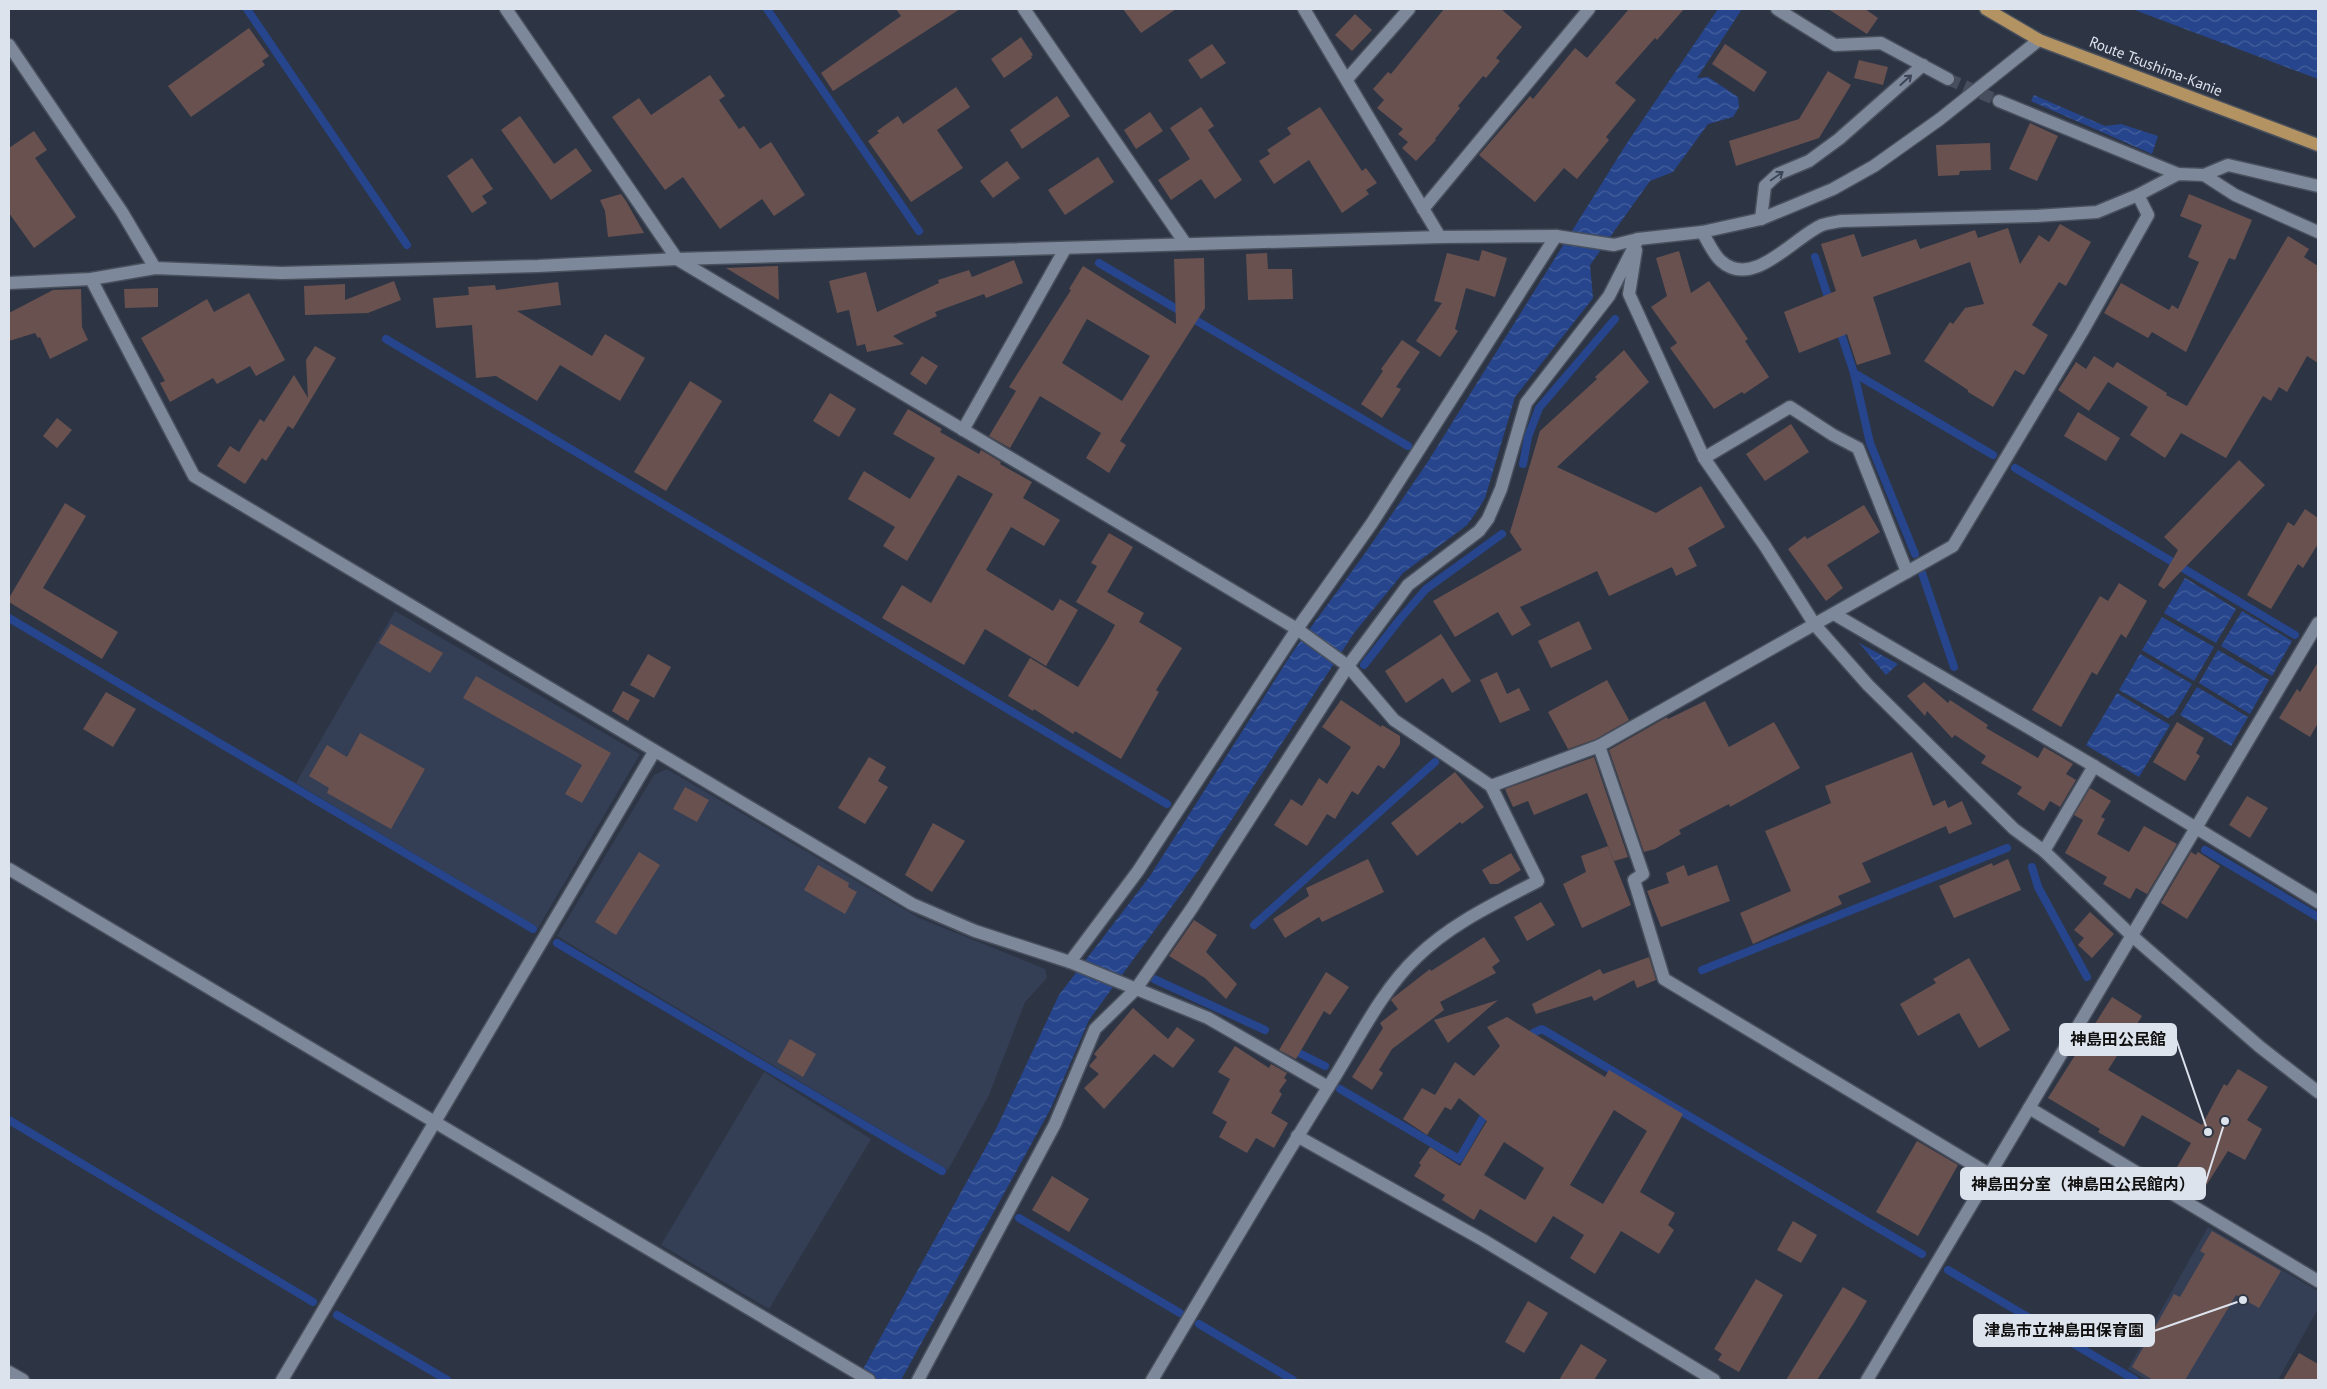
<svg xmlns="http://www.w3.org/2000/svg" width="2327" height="1389" font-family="'PT Sans','Noto Sans JP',sans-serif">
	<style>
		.built { fill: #343f55 }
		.water { fill: url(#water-waves) }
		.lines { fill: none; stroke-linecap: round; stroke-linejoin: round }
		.stream { stroke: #26458d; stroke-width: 8 }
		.building { fill: #69514f; fill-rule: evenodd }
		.minor-tunnel { stroke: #474f5e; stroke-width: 12; stroke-dasharray: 12 6; stroke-linecap: butt }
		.minor-casing { stroke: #49505d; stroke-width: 15 }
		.major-casing { stroke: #49505d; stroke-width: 15 }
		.minor { stroke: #7e889b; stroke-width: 12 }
		.major { stroke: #b49362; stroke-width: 12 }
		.oneway { stroke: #3d4656 }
		.labels { text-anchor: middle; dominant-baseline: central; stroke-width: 5; stroke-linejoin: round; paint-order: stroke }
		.street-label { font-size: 15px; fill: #dde3ed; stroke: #2d3545 }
		.leader { fill: none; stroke: #dde3ed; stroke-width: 2 }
		.callout-dot { fill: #dde3ed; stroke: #2d3545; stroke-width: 2 }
		.callout { fill: #dde3ed; stroke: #dde3ed; stroke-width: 2 }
		.callout-label { font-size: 16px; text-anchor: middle; font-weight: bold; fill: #111 }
	</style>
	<defs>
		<pattern id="water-waves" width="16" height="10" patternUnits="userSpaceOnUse" patternTransform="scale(1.25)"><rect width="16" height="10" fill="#26458d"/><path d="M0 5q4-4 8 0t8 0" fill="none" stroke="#45609d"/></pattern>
	</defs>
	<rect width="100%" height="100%" fill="#2d3545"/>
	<g class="built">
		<polygon points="395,611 640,754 538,928 296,783"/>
		<polygon points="667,769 919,918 1045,969 1047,978 1025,1002 989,1095 948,1170 557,936 654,775"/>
		<polygon points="764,1072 871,1139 769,1309 661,1245"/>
		<polygon points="2208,1227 2318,1291 2318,1309 2278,1380 2146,1380 2128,1369"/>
	</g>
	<g class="water">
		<polygon points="1718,9 1742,9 1697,78 1708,77 1738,97 1739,107 1733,117 1708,124 1673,172 1650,181 1590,265 1593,298 1515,397 1485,498 1475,514 1467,525 1403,573 1354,633 1200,868 1089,1020 1050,1110 901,1380 857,1380 996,1129 1059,995 1150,876 1292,653 1366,552 1427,463 1627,143"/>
		<polygon points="2132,9 2318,9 2318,79"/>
		<polygon points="2034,95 2105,126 2121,124 2158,136 2152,154 2031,101"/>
		<polygon points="2185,578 2236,609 2216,643 2164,613"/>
		<polygon points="2242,611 2292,641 2272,676 2221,646"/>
		<polygon points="2162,617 2214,647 2194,681 2142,650"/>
		<polygon points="1859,643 1898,664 1886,675"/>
		<polygon points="2218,650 2269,680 2250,714 2199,683"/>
		<polygon points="2140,654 2192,684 2174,714 2168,718 2119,690"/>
		<polygon points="2197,687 2248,717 2231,746 2180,715"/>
		<polygon points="2117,693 2170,725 2139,777 2086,745"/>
	</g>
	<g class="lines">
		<g class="stream">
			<polyline points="247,9 407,245"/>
			<polyline points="767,9 919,231"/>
			<polyline points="1815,257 1830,303"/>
			<polyline points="1099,263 1408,446"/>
			<polyline points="1839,328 1854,373 1870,443 1915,554"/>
			<polyline points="386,339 1167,804"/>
			<polyline points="1854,373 1993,455"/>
			<polyline points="1523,464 1528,437 1539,408 1615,319"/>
			<polyline points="2015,468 2295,635"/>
			<polyline points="1922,573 1954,667"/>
			<polyline points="9,618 533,929"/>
			<polyline points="1364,665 1400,619 1426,589 1502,534"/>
			<polyline points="2205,850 2318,917"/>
			<polyline points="2032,867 2038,887 2087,977"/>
			<polyline points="1254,925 1435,762"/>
			<polyline points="557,943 942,1171"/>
			<polyline points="1702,970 2007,848"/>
			<polyline points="1154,979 1265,1030"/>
			<polyline points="1528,1041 1533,1033 1542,1029 1922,1254"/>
			<polyline points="1291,1049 1325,1066"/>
			<polyline points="1340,1089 1459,1159 1488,1109"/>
			<polyline points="9,1120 313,1302"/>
			<polyline points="1019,1218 1180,1313"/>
			<polyline points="1948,1270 2135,1380"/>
			<polyline points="337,1315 447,1380"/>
			<polyline points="1199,1324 1293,1380"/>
		</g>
	</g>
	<g class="building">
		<polygon points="896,9 960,9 833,91 821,73 901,16"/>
		<polygon points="1123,9 1176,9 1141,33"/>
		<polygon points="1444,9 1501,9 1522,27 1496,58 1500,61 1486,78 1483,76 1458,106 1460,108 1435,139 1436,140 1416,161 1402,148 1408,142 1398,134 1403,129 1377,108 1384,100 1373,89 1388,72 1391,74"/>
		<polygon points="1629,9 1684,9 1657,40 1655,38 1615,83 1636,100 1606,137 1609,140 1577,179 1564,168 1535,202 1479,155 1530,96 1533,99 1575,48 1587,58"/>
		<polygon points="1828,9 1865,9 1878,18 1867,34"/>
		<polygon points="1355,14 1372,30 1352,51 1335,35"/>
		<polygon points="249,28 269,56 262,61 265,65 191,117 168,86"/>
		<polygon points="1021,37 1033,55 1031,56 1032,58 1004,78 991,59"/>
		<polygon points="1212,44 1226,63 1201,79 1188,60"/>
		<polygon points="1725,44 1767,72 1754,92 1712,64"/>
		<polygon points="1859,60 1888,67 1883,85 1854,78"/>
		<polygon points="1828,71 1851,85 1819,138 1736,166 1729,141 1799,119"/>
		<polygon points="710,75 725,96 719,100 739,129 744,126 760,149 771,142 805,195 774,216 762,199 720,229 683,177 665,190 612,117 639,98 651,115"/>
		<polygon points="956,87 970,107 937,130 963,168 911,202 868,141 879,133 877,131 898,116 903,124"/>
		<polygon points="1057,96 1070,116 1022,149 1010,130"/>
		<polygon points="1201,107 1214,126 1208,130 1242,180 1215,199 1201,179 1171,200 1158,180 1190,159 1170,128"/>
		<polygon points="1320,107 1362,171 1366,168 1377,183 1366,190 1369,194 1342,213 1309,160 1274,184 1259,161 1270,154 1267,150 1291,134 1287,128"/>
		<polygon points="1150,112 1163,131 1136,149 1124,130"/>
		<polygon points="520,116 554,164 576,148 592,171 551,200 501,130"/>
		<polygon points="2030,123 2058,136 2037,181 2009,169"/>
		<polygon points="34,131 47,150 35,158 76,217 34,248 9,213 9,148"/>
		<polygon points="1990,143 1991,170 1960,171 1959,175 1938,176 1936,145"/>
		<polygon points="1098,157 1114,182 1065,215 1048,190"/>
		<polygon points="472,158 493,189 482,196 487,203 472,213 447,176"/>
		<polygon points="1007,161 1020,178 993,198 980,181"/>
		<polygon points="621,194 626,201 644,233 608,237 605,211 600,200"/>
		<polygon points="2189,194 2252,220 2235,260 2229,258 2186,352 2152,332 2148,338 2104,313 2121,283 2169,310 2172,305 2178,309 2199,262 2188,257 2202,225 2180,216"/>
		<polygon points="2060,224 2091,242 2066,286 2059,282 2032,325 2048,335 2024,375 2015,370 1993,407 1968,392 1968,390 1924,361 1950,322 1953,324 1965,308 1984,304 1970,262 1873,297 1891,354 1857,365 1847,334 1799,353 1784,312 1836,291 1821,244 1854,234 1862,257 1916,239 1920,249 1975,230 1978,238 2008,228 2020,264 2039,235 2049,242"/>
		<polygon points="2288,236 2309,249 2304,257 2318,266 2318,363 2307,356 2287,392 2279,387 2271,401 2263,396 2226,458 2181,433 2165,458 2130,435 2148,407 2108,382 2089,411 2058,390 2076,362 2086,369 2094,356 2113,368 2117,362 2167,393 2166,395 2187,406"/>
		<polygon points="1482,250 1507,258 1495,297 1466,288 1455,329 1458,331 1440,357 1416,341 1442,303 1434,301 1447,253 1479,261"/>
		<polygon points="1679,251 1691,293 1709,281 1748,339 1745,341 1769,377 1744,394 1742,392 1714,409 1670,348 1677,343 1651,307 1667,296 1656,258"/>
		<polygon points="1267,253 1268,269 1292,269 1293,299 1248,300 1246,254"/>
		<path d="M1204 258 1205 308 1120 441 1126 445 1109 473 1086 458 1101 433 1040 396 1010 448 989 436 1016 391 1009 387 1071 290 1069 289 1083 266 1176 324 1174 259ZM1087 319 1150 356 1122 401 1062 363Z"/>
		<polygon points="1014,260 1023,283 986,298 984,294 935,312 937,316 893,336 904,344 867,352 865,344 857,346 849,310 837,313 829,281 866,272 877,312 939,283 938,280 969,270 972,277"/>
		<polygon points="778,266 779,300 726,268"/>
		<polygon points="394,281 401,300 368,313 305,315 304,286 345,284 345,300"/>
		<polygon points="558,282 561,305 517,311 592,356 605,334 645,358 620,401 560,365 537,401 496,376 476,378 472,325 436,328 433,298 469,295 468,287 495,285 496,290"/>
		<polygon points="158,288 158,307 125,308 124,289"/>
		<polygon points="81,289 82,327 88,340 50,359 40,337 38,338 35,333 9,341 9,313 53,290"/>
		<polygon points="249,293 285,360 256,376 250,366 217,384 213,378 170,402 160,383 165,381 141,338 207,299 214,312"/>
		<polygon points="1402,340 1420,352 1396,387 1401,389 1382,418 1361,404 1383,371 1381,369"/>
		<polygon points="315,346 336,358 293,429 288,426 266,461 262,458 245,484 217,466 230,446 239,452 260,419 264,422 294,375 308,398 306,360"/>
		<polygon points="1624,350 1649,382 1557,467 1656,513 1701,486 1725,527 1688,548 1697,566 1676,576 1672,567 1609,596 1597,571 1520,607 1531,625 1512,636 1498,612 1455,637 1433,601 1522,550 1510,532 1540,431 1597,379 1595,377"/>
		<polygon points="922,356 938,366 926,385 910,374"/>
		<polygon points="690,381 722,401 666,491 634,472"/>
		<polygon points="830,393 856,409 839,437 813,421"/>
		<polygon points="908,409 942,429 940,432 979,454 981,450 1001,462 1000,464 1032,482 1023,498 1060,520 1044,546 1011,527 986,570 1053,611 1060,599 1078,610 1046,666 985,629 964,665 882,618 902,585 931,603 993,494 958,475 907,561 883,546 895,527 848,499 864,471 910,499 935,458 893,434"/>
		<polygon points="2078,412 2120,438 2106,461 2064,436"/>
		<polygon points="57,418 72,430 57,448 43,436"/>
		<polygon points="1791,424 1809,452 1765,481 1746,454"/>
		<polygon points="2239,460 2265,485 2164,589 2158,585 2178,550 2164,537"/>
		<polygon points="65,503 86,516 43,588 118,632 102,659 9,602 9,598"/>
		<polygon points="1864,505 1880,532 1827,565 1843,588 1826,601 1788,549 1805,536 1807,539"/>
		<polygon points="2305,509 2318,518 2318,544 2303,568 2298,564 2271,609 2247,595 2288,522 2294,526"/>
		<polygon points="1109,533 1133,547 1107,592 1144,613 1139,622 1182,648 1156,690 1159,692 1121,759 1075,731 1073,734 1034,709 1033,711 1008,696 1030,658 1078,687 1108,638 1115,625 1076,602 1097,566 1091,563"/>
		<polygon points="2119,583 2147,601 2126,638 2121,634 2097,675 2092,672 2061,727 2032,710 2100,596 2108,601"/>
		<polygon points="1579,621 1592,649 1551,668 1538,641"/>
		<polygon points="391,624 443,653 430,673 379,643"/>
		<polygon points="1441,634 1471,681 1452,693 1443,678 1406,703 1385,671"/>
		<polygon points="648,654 671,667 654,698 630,685"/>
		<polygon points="2318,662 2318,723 2310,737 2279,718 2297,689 2300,692"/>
		<polygon points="1497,672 1507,694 1519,688 1530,710 1500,723 1480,680"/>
		<polygon points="476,676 611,753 582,803 565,794 582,765 463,698"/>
		<polygon points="1607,680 1629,720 1596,739 1568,749 1548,712"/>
		<polygon points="1924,682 1948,703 1950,700 1988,725 1986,728 2038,758 2044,747 2073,764 2066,774 2076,780 2060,807 2050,801 2044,811 2017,794 2022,787 1981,763 1986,756 1955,735 1952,738 1927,711 1925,716 1907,696"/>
		<polygon points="623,691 640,700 628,721 612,711"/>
		<polygon points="106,692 136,709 113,747 83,729"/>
		<polygon points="1341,700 1381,727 1382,725 1400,736 1400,744 1384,769 1378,765 1358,795 1352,791 1335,819 1327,814 1307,846 1274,825 1291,799 1302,806 1319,778 1327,784 1351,747 1322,727"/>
		<polygon points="1705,701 1729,747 1774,722 1800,768 1730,807 1729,804 1679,830 1681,834 1655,849 1644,852 1609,750 1667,717 1668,719"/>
		<polygon points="2177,722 2204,738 2196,753 2200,756 2185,781 2153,762"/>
		<polygon points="360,733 425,769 391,829 327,793 329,788 309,776 327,745 347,757"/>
		<polygon points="1912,752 1933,806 1945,800 1948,808 1962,801 1972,824 1949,834 1946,826 1862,863 1871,882 1838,896 1842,904 1753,944 1740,913 1791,891 1765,831 1831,803 1825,786"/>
		<polygon points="869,757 886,767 878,781 888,787 865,824 838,808"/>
		<polygon points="1594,757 1628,857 1614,861 1587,793 1534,815 1528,801 1513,807 1505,789"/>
		<polygon points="1455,772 1484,807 1462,824 1460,822 1417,856 1391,823"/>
		<polygon points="685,787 709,800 697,822 673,809"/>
		<polygon points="2090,788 2111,801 2101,817 2105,819 2097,834 2129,852 2144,826 2177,844 2147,894 2136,888 2130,899 2103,884 2107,877 2065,853 2083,820 2074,815"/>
		<polygon points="2247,796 2268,808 2250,838 2229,825"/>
		<polygon points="933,823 965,841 932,892 905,875"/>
		<polygon points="1608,846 1631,905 1582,928 1563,884 1586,872 1581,856"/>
		<polygon points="639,852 660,865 616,935 595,922"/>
		<polygon points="2191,852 2196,855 2198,852 2220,866 2187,919 2161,903"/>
		<polygon points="1511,853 1521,870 1498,884 1490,884 1482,870"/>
		<polygon points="1368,859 1384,892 1322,922 1319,917 1285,938 1273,919 1309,896 1306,888"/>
		<polygon points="2008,859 2021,890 1954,918 1939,886 1992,863 1993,866"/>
		<polygon points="818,865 849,883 848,887 857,892 845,914 804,890"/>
		<polygon points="1684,865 1688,876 1717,865 1730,901 1661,927 1647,891 1669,883 1666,873"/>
		<polygon points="1541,902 1555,925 1527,941 1514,917"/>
		<polygon points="2090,912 2114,934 2092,958 2078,945 2084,938 2074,930"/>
		<polygon points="1194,920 1217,935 1206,952 1237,984 1226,999 1205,978 1169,956"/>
		<polygon points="1484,937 1500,961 1492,967 1496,973 1440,1002 1444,1010 1392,1049 1379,1070 1383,1073 1372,1090 1352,1077 1383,1028 1380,1023 1398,1009 1391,1000 1394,997 1430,969 1431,971"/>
		<polygon points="1649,957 1656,980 1637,988 1634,980 1594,1001 1592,996 1536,1014 1532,1004 1600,969 1603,974"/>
		<polygon points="1969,958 2010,1030 1979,1048 1959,1013 1918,1036 1900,1004 1936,983 1933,979"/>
		<polygon points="1326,972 1349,987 1330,1015 1324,1011 1296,1059 1279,1050"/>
		<polygon points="2112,997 2142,1016 2108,1070 2202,1125 2224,1084 2227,1086 2238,1069 2268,1087 2247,1120 2262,1129 2245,1160 2228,1151 2202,1192 2173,1174 2191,1143 2142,1115 2124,1147 2098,1132 2100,1129 2048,1098"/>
		<polygon points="1498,1000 1448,1043 1434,1020"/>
		<polygon points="1133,1008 1168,1039 1177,1027 1195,1040 1173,1068 1154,1054 1104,1109 1084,1088 1099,1074 1089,1066 1097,1057 1094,1054"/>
		<path d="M1507 1017 1605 1077 1609 1070 1683 1114 1640 1192 1675 1213 1668 1225 1674 1230 1659 1254 1621 1231 1595 1274 1570 1258 1584 1235 1553 1216 1536 1243 1480 1209 1474 1220 1442 1200 1445 1195 1414 1176 1421 1165 1419 1163 1430 1147 1460 1166 1487 1121 1459 1098 1451 1110 1445 1107 1427 1135 1403 1119 1422 1088 1435 1095 1455 1062 1474 1076 1500 1046 1487 1027ZM1614 1110 1647 1131 1603 1204 1570 1185ZM1504 1142 1544 1168 1525 1200 1484 1175Z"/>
		<polygon points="790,1039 816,1054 803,1077 777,1062"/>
		<polygon points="1235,1046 1269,1068 1271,1064 1287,1073 1284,1078 1287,1080 1279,1091 1282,1094 1271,1113 1288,1123 1274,1148 1256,1138 1247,1153 1219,1137 1227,1122 1212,1113 1230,1079 1218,1072"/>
		<polygon points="1917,1141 1958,1165 1918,1236 1876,1212"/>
		<polygon points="1052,1176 1089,1199 1069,1232 1032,1210"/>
		<polygon points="1793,1221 1817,1235 1801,1263 1777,1250"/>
		<polygon points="2212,1231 2281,1271 2259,1308 2236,1295 2185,1380 2153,1380 2132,1367 2174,1294 2180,1297 2205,1254 2200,1251"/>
		<polygon points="1756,1279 1783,1295 1739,1372 1718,1360 1722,1354 1714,1349"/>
		<polygon points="1843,1287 1867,1301 1854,1323 1817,1380 1786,1380"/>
		<polygon points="1528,1301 1548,1313 1524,1353 1505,1342"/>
		<polygon points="1581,1344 1607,1360 1594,1380 1559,1380"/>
		<polygon points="2299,1353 2318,1364 2318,1380 2283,1380"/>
	</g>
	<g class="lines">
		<polyline class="minor-tunnel" points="1948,79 1999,101"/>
		<g class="minor-casing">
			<g id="minor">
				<path d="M506 9 677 259 1297 629 1348 666 1394 720 1491 786 1538 881C1496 903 1452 923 1417 957 1382 990 1359 1038 1334 1078 1271 1178 1212 1279 1152 1380"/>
				<polyline points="1024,9 1185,243"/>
				<polyline points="1304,9 1440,237"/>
				<polyline points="1777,9 1835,45 1881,43 1948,79"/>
				<polyline points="9,45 122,212 155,268"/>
				<polyline points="1347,79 1409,9"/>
				<polyline points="1999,101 2178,174"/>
				<polyline points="2204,175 2235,195 2318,232"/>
				<polyline points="1423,209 1589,9"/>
				<polyline points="1761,219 1765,186 1778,174 1809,161 1839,139 1923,65"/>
				<path d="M1702 232C1708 241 1713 254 1721 261 1753 290 1794 237 1822 225 1828 223 1835 222 1841 221L2036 216 2097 212 2138 195 2178 174 2204 175 2228 165 2318 186"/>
				<polyline points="1636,250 1629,294 1704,458 1765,546 1815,625 1868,685 2014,829 2044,851 2131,935 2260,1047 2318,1092"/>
				<polyline points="91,279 194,476 912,904 975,931 1070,962 1208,1018 1328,1087"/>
				<polyline points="9,283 91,279 155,268 282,273 538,266 677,259 1440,237 1556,236 1614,245 1638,239 1702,232 1761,219 1833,189 1874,166 1940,119 2039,40"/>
				<polyline points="963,430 1065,249"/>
				<polyline points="1704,458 1790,407 1833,435 1858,448 1907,572"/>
				<polyline points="1834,614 2094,766 2318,902"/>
				<polyline points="1599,746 1643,874 1634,880 1664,979 1989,1174"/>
				<polyline points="1491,786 1599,746 1953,546 2082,332 2148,215 2138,195"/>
				<polyline points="2044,851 2094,766"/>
				<polyline points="9,869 869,1380"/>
				<polyline points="1070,962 1138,871 1297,629 1372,523 1556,236"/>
				<polyline points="2029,1108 2318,1281"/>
				<polyline points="1297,1136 1483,1240 1714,1380"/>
				<polyline points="9,1372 23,1380"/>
				<polyline points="282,1380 654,752"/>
				<polyline points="918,1380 1055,1124 1095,1029 1136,989 1192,908 1348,666 1408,585 1479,531 1488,519 1501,489 1526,403 1609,296 1638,239"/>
				<polyline points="1867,1380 2318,623"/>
			</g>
		</g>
		<g class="major-casing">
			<polyline id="major" points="1986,9 2039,40 2318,145"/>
		</g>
		<use href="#minor" class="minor"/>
		<use href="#major" class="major"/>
	</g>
	<defs><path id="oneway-shaft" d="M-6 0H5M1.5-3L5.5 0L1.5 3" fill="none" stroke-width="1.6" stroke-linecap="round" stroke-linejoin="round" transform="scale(1.25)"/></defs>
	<g class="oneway">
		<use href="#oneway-shaft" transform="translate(1906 80) rotate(-42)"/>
		<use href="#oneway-shaft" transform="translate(1777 176) rotate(-35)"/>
	</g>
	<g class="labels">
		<g class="street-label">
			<text transform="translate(2156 66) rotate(21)">Route Tsushima-Kanie</text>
		</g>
	</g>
	<path class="leader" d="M2208 1132L2176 1039M2225 1121L2205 1184M2243 1300L2154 1331"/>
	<g class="callout-dot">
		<circle cx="2208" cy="1132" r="5"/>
		<circle cx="2225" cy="1121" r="5"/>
		<circle cx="2243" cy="1300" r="5"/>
	</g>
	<g class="callout">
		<rect x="2060" y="1024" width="116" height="31" rx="5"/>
		<rect x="1961" y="1168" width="244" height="31" rx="5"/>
		<rect x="1974" y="1315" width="180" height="31" rx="5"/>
	</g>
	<g class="callout-label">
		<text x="2118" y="1045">神島田公民館</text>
		<text x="2083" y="1190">神島田分室（神島田公民館内）</text>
		<text x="2064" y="1336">津島市立神島田保育園</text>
	</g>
	<rect width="2327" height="1389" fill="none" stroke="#dde3ed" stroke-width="20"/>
</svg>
